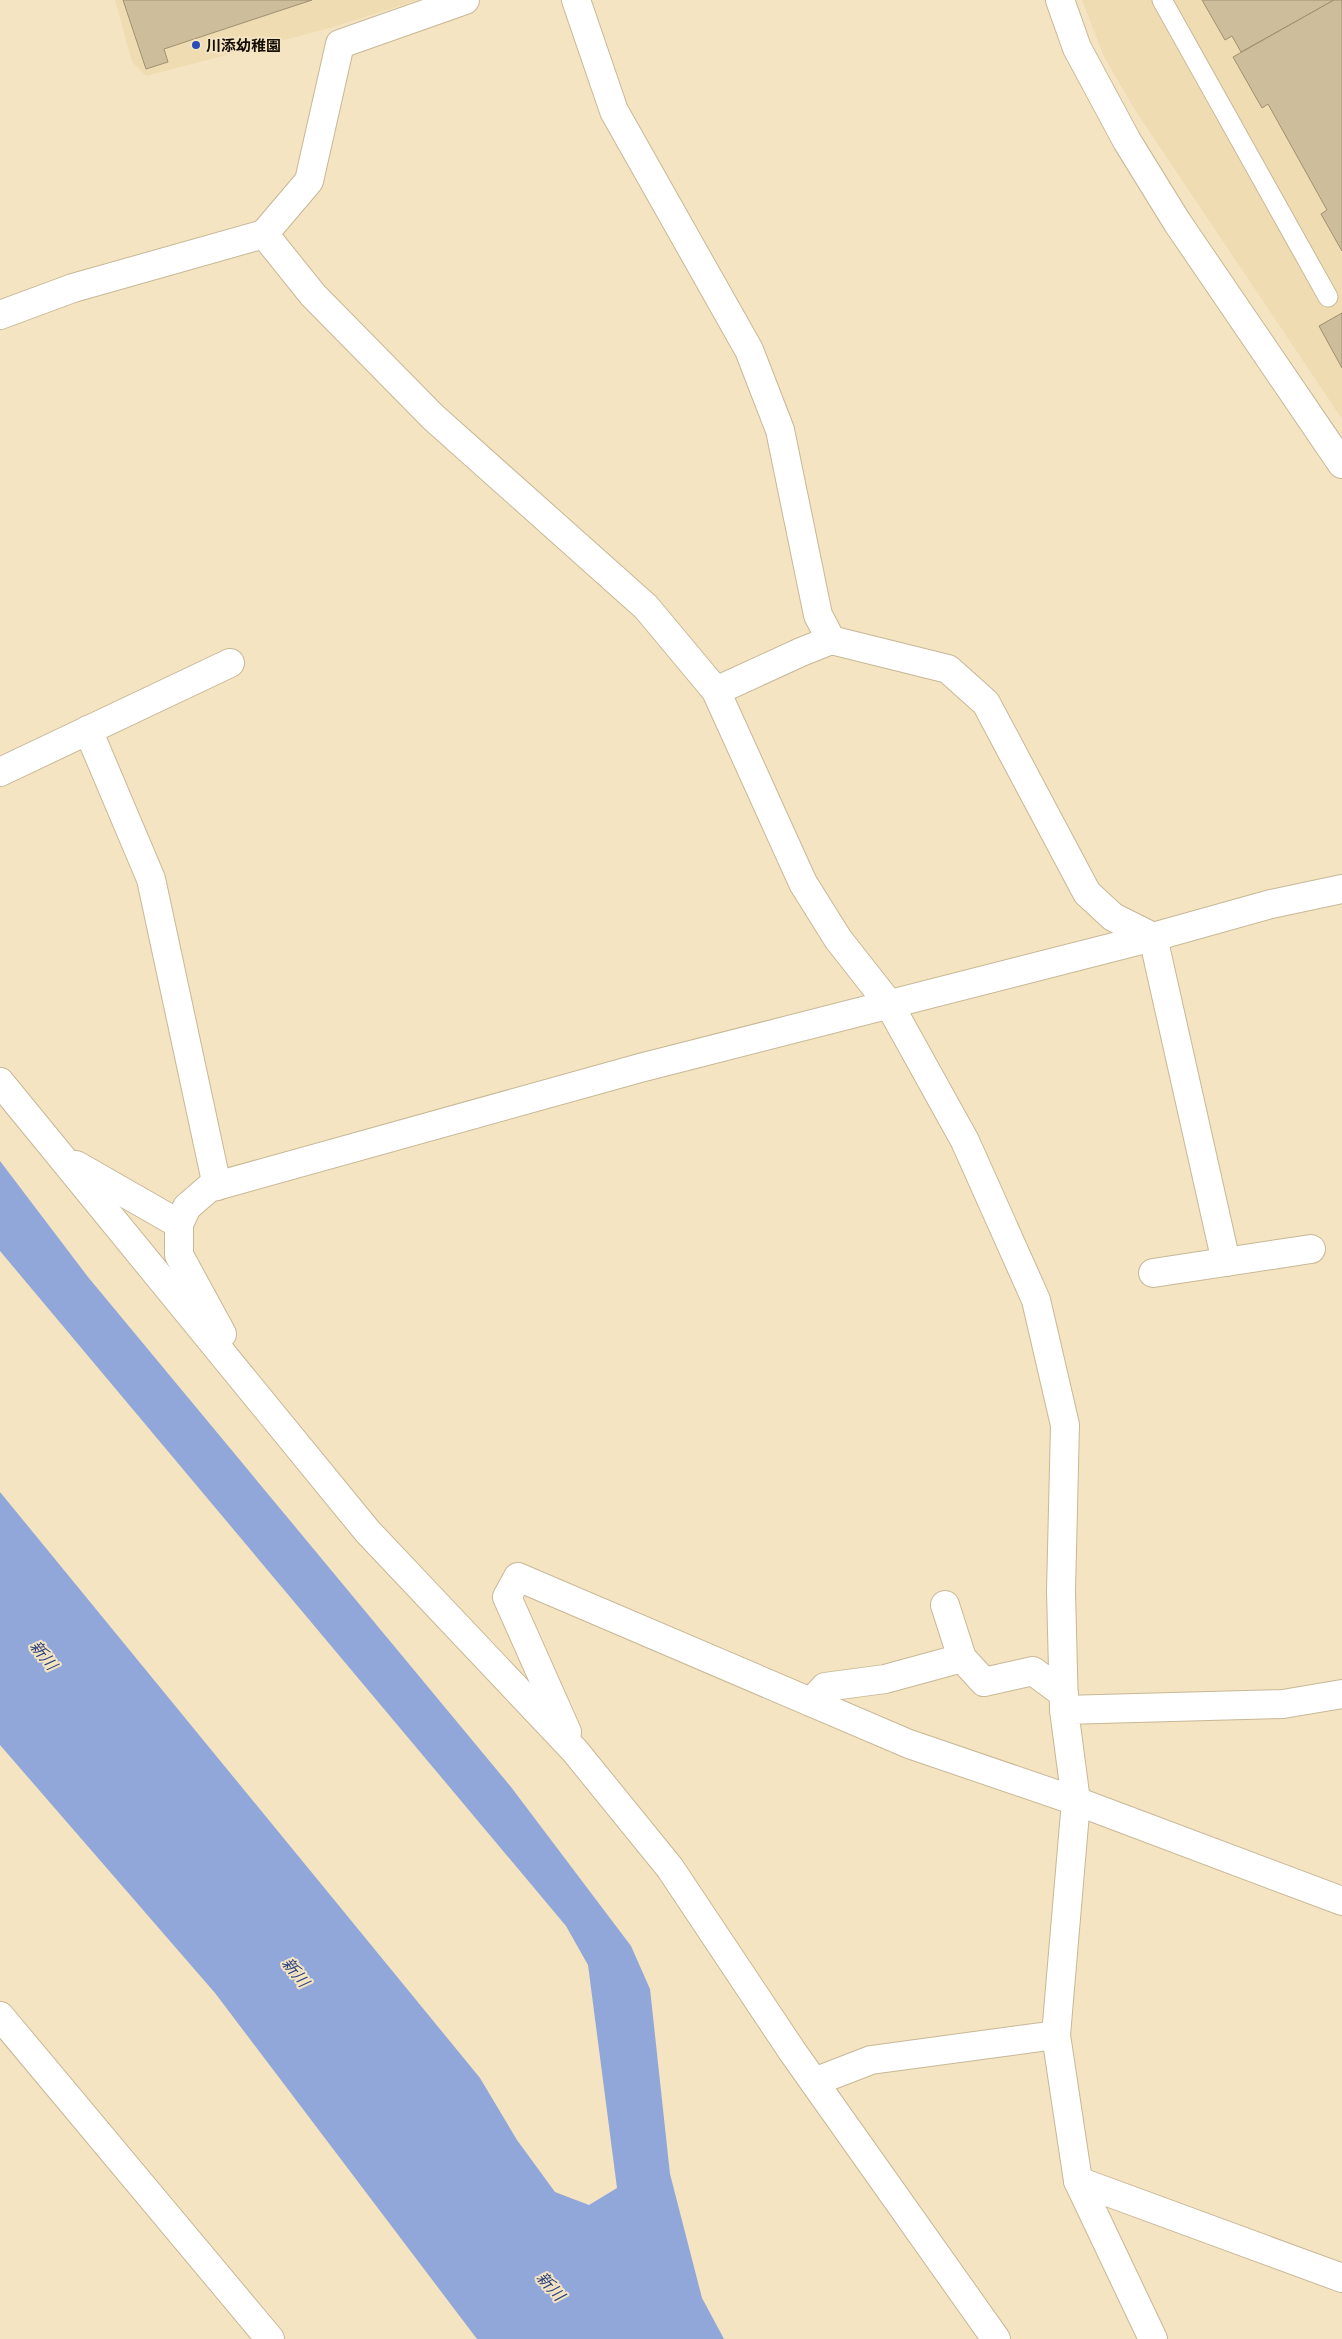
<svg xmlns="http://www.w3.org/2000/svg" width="1342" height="2339" font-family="'Archivo Narrow','Noto Sans JP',sans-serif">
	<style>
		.built { fill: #efdcb2 }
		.water { fill: #91a7da }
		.building { fill: #cdbd9b; stroke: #9f906f }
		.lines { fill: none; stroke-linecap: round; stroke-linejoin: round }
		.lane-casing { stroke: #c7b896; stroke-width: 21 }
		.street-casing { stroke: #c7b896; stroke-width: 30 }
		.lane { stroke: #fff; stroke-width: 19 }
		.street { stroke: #fff; stroke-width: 28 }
		.poi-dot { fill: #294ab9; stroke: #f4e4c2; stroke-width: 2 }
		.labels { text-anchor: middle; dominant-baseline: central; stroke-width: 4; stroke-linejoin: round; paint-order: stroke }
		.poi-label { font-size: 15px; font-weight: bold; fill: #140e04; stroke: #f4e4c2; text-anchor: start }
		.water-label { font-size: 16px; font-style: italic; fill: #2b4280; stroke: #f4e4c2 }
	</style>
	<rect width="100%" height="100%" fill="#f4e4c2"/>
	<g class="built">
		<polygon points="115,0 418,0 330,28 146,76 132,62"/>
		<polygon points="1082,0 1342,0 1342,419 1135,110 1104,57"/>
	</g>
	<polygon class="water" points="0,1161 88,1277 511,1787 631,1946 650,1989 670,2174 702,2298 724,2339 477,2339 215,1993 0,1745 0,1492 480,2078 517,2140 555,2192 589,2205 617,2188 588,1965 566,1926 0,1251"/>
	<g class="building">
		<polygon points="123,0 312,0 164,49 168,62 146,69"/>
		<polygon points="1202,0 1334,0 1241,52 1232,36 1225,40"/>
		<polygon points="1334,0 1342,0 1342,251 1321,214 1327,210 1268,104 1262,108 1233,57"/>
		<polygon points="1342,313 1342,368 1319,326"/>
	</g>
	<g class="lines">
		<g class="lane-casing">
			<polyline id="lane" points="1162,0 1328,297"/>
		</g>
		<g class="street-casing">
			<g id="street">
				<polyline points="576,0 614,111 749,350 780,430 818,615 831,640 948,669 986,703 1087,893 1113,917 1153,937 1226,1262"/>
				<polyline points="1060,0 1077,48 1127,141 1177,222 1342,464"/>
				<polyline points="264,234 309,181 340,44 465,0"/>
				<polyline points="0,315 73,288 264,234 313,295 433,417 646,607 716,691 801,652 831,640"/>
				<polyline points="716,691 803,883 838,939 889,1004 965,1141 1036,1300 1065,1425 1061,1591 1064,1710"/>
				<polyline points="88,730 151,879 217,1186"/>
				<polyline points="0,772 230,663"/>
				<polyline points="0,1082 368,1532 575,1751 670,1868 792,2051 996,2339"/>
				<polyline points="76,1165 179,1224"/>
				<polyline points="1153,1273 1311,1249"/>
				<polyline points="222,1334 179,1255 179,1224 187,1207 209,1188 640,1068 1153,937 1271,904 1342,889"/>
				<polyline points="945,1605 962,1658 984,1682 1033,1671 1064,1694"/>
				<polyline points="811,1702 825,1687 885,1679 962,1658"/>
				<polyline points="567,1732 507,1597 518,1577 909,1744 1076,1801 1064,1710 1283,1704 1342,1694"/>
				<polyline points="0,2016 270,2339"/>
				<polyline points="1056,2035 1078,2181 1153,2339"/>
				<polyline points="814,2082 871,2060 1056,2035 1076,1801 1342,1901"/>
				<polyline points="1078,2181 1342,2278"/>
			</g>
		</g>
		<use href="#lane" class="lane"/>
		<use href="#street" class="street"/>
	</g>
	<circle class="poi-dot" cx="196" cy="45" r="5"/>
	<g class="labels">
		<g class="poi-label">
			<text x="206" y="45">川添幼稚園</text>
		</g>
		<g class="water-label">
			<text transform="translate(44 1655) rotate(51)">新川</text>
			<text transform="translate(296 1972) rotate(51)">新川</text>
			<text transform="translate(551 2286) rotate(48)">新川</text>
		</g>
	</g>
</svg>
